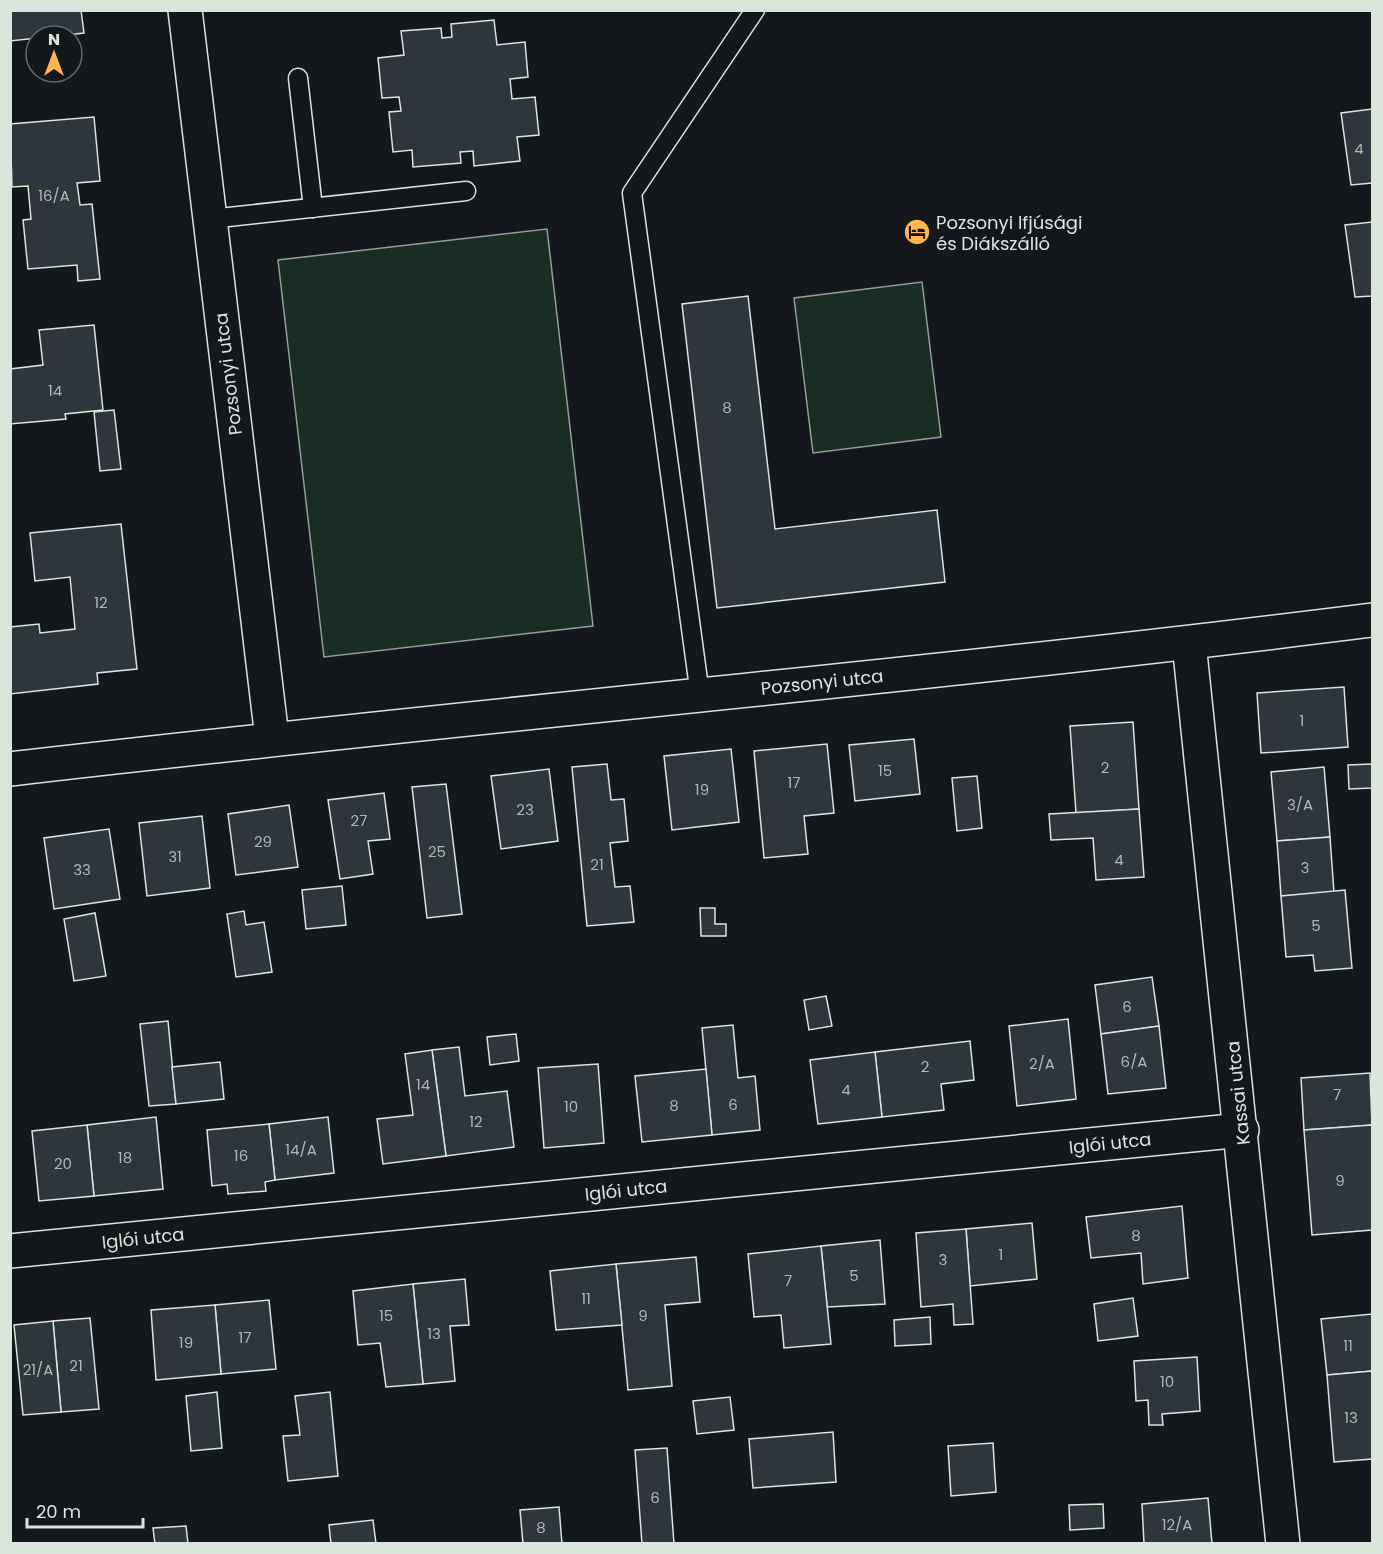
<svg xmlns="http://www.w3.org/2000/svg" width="1383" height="1554" font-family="Poppins,sans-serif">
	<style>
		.green { fill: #1a2d24; stroke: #939e99; stroke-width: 1.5 }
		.building { fill: #2c363c; stroke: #d8e6dc; stroke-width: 1.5 }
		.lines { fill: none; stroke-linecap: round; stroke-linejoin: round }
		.lane-casing { stroke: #d8e6dc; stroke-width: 21 }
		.street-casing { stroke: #d8e6dc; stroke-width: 36 }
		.lane { stroke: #14181c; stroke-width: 18 }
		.street { stroke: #14181c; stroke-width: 33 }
		.labels { text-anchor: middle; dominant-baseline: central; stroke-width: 4.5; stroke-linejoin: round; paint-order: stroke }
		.number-label { font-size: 15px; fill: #adbab4 }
		.poi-label { font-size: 18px; fill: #d8e6dc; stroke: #14181c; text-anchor: start }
		.street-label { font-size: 18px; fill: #d8e6dc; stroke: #14181c }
	</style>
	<rect width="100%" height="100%" fill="#14181c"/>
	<g class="green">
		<polygon points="547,229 593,626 324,657 278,260"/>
		<polygon points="922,282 941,437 813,453 794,298"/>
	</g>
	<g class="building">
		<polygon points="10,10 81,10 84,33 10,41"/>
		<polygon points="494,20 497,45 525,42 528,77 510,79 512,99 535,97 539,135 517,137 520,161 474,166 473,151 460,152 461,163 413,167 412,150 393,152 389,112 401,111 399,97 382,98 378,58 404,55 401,31 441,28 442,38 452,37 451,24"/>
		<polygon points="1372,109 1372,183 1351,185 1341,113"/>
		<polygon points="94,117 100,181 77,183 80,205 92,204 100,279 78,281 77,265 28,269 23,220 31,219 28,186 12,187 10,124"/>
		<polygon points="1372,222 1372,296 1355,297 1345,225"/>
		<polygon points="748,296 775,529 937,510 945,582 717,608 682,304"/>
		<polygon points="94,325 103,410 65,414 66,419 10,424 10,369 43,365 39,330"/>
		<polygon points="114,410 121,469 100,471 94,412"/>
		<polygon points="121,524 137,669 97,673 98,684 10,694 10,627 39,624 40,633 75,629 70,577 35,581 30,533"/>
		<polygon points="1344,687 1348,747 1261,753 1257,693"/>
		<polygon points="1133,722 1139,809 1076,813 1070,726"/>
		<polygon points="914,739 920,794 855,801 849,745"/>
		<polygon points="827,744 834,813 804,816 808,854 764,858 754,751"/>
		<polygon points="731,749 739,822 672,830 664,756"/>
		<polygon points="607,764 611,800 624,799 628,841 610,843 615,887 630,886 634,922 587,926 572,767"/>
		<polygon points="1372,764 1372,788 1349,789 1348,765"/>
		<polygon points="1324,767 1330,837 1277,841 1271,772"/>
		<polygon points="549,769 558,841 501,849 491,776"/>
		<polygon points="977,776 982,828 957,831 952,778"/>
		<polygon points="446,784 462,914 427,918 412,787"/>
		<polygon points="384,793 390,839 368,841 373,874 340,879 328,800"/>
		<polygon points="289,805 298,867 236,875 228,814"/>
		<polygon points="1139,809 1144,877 1096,880 1093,838 1051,840 1049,814"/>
		<polygon points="202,816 210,888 147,896 139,823"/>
		<polygon points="109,829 120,899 54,909 44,838"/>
		<polygon points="1330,837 1334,893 1281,896 1277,841"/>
		<polygon points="342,886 346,925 306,929 302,890"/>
		<polygon points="1345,890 1352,968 1315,971 1313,955 1286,957 1281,896"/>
		<polygon points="700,908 715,908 715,924 726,924 726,936 701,936"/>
		<polygon points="244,911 246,925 264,922 272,972 236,977 227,914"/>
		<polygon points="95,913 106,976 74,981 64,919"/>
		<polygon points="1152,977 1159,1026 1101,1034 1095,985"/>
		<polygon points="826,996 832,1026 809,1030 804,1000"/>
		<polygon points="1068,1019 1076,1099 1017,1106 1009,1026"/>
		<polygon points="168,1021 176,1104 149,1106 140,1024"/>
		<polygon points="733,1025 738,1078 755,1076 760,1130 712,1135 702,1028"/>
		<polygon points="1159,1026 1166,1088 1108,1094 1101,1034"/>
		<polygon points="516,1034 519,1061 490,1065 487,1037"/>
		<polygon points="970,1041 974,1080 941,1084 944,1110 882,1117 875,1052"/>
		<polygon points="459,1047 465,1096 507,1091 514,1147 446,1156 432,1050"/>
		<polygon points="432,1050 446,1156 383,1164 377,1119 413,1115 405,1054"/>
		<polygon points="875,1052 882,1117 818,1124 810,1060"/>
		<polygon points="220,1062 224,1099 176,1104 172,1067"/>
		<polygon points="598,1064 604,1143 544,1148 538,1068"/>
		<polygon points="706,1069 712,1135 642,1142 635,1076"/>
		<polygon points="1370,1073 1372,1125 1304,1130 1301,1078"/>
		<polygon points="156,1117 163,1189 94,1196 87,1125"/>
		<polygon points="328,1117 334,1173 275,1180 269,1124"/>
		<polygon points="269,1124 275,1180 265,1182 266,1191 228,1194 227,1184 212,1186 207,1130"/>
		<polygon points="87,1125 94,1196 39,1201 32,1131"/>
		<polygon points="1372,1125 1372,1230 1312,1235 1304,1130"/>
		<polygon points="1182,1206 1188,1278 1143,1284 1141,1253 1091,1258 1086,1217"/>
		<polygon points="1032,1223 1037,1279 970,1286 966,1229"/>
		<polygon points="966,1229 973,1324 954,1325 953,1304 921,1307 916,1233"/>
		<polygon points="880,1240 885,1304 827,1307 821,1246"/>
		<polygon points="821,1246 831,1344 784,1348 781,1315 754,1317 748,1254"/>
		<polygon points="696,1257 700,1302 665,1305 672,1386 628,1390 616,1264"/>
		<polygon points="616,1264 622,1325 556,1330 550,1271"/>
		<polygon points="465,1279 469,1325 450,1326 455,1381 423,1384 413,1284"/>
		<polygon points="413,1284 423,1384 386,1387 380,1343 358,1345 353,1291"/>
		<polygon points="1133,1298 1138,1336 1098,1341 1094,1304"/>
		<polygon points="269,1300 276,1369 221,1374 215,1305"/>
		<polygon points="215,1305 221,1374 156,1380 151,1310"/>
		<polygon points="1372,1314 1372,1371 1327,1375 1321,1319"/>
		<polygon points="930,1317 931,1344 895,1346 894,1320"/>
		<polygon points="90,1318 99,1409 61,1412 53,1321"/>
		<polygon points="53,1321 61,1412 23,1415 14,1325"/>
		<polygon points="1197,1357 1200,1411 1162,1414 1163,1425 1149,1425 1148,1400 1136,1401 1134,1361"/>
		<polygon points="1372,1371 1372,1459 1334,1462 1327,1375"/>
		<polygon points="217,1392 222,1448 191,1451 186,1396"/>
		<polygon points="330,1392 338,1476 288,1481 283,1436 300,1435 295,1396"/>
		<polygon points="730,1397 734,1430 697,1434 693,1401"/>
		<polygon points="833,1432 836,1482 753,1488 749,1439"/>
		<polygon points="993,1443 996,1492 951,1496 948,1446"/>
		<polygon points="667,1448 674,1544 642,1544 635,1450"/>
		<polygon points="1208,1498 1212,1544 1144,1544 1142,1504"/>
		<polygon points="1103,1504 1104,1528 1070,1530 1069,1505"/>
		<polygon points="559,1507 562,1544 523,1544 520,1510"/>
		<polygon points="373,1520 376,1544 331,1544 329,1525"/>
		<polygon points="186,1526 188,1544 155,1544 153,1528"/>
	</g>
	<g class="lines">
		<g class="lane-casing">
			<g id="lane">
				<polyline points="298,78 313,208"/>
				<polyline points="210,219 466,191"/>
				<polyline points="700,695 632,193 755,10"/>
			</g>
		</g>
		<g class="street-casing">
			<g id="street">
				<polyline points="185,10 272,738"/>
				<polyline points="1189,643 1283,1544"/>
				<path d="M10 769C464 716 919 677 1372 620"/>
				<polyline points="10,1251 1242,1130"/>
			</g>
		</g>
		<use href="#lane" class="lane"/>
		<use href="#street" class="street"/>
	</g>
	<defs>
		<g id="hotel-disc" transform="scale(1.35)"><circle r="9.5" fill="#ffb74d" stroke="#14181c"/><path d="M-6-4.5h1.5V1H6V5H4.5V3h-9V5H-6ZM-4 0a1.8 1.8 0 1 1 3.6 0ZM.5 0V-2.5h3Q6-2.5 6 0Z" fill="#111"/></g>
	</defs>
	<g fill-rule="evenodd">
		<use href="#hotel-disc" x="917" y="232"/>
	</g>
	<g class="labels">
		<g class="number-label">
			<text x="1359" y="148">4</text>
			<text x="54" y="195">16/A</text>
			<text x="55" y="390">14</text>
			<text x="727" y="407">8</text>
			<text x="101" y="602">12</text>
			<text x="1302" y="720">1</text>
			<text x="1105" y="767">2</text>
			<text x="885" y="770">15</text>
			<text x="794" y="782">17</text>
			<text x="702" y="789">19</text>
			<text x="1300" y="804">3/A</text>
			<text x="525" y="809">23</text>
			<text x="359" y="820">27</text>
			<text x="263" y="841">29</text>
			<text x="437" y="851">25</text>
			<text x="175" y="856">31</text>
			<text x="1119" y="859">4</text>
			<text x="597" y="864">21</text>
			<text x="1305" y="867">3</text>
			<text x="82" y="869">33</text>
			<text x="1316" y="925">5</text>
			<text x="1127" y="1006">6</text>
			<text x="1134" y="1061">6/A</text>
			<text x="1042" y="1063">2/A</text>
			<text x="925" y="1066">2</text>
			<text x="423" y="1084">14</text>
			<text x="846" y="1089">4</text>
			<text x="1337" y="1094">7</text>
			<text x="733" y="1104">6</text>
			<text x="674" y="1105">8</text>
			<text x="571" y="1106">10</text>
			<text x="476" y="1121">12</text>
			<text x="301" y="1149">14/A</text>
			<text x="241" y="1155">16</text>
			<text x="125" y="1157">18</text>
			<text x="63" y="1163">20</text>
			<text x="1340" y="1180">9</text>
			<text x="1136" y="1235">8</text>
			<text x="1001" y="1254">1</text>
			<text x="943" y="1259">3</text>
			<text x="854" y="1275">5</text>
			<text x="788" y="1280">7</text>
			<text x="586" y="1298">11</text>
			<text x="386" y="1315">15</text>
			<text x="643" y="1315">9</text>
			<text x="434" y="1333">13</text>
			<text x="245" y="1337">17</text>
			<text x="186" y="1342">19</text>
			<text x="1348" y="1345">11</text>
			<text x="76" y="1365">21</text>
			<text x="38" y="1369">21/A</text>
			<text x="1167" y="1381">10</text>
			<text x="1351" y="1417">13</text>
			<text x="655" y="1497">6</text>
			<text x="1177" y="1524">12/A</text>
			<text x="541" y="1527">8</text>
		</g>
		<g class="poi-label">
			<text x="936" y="222">Pozsonyi Ifjúsági<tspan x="936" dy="21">és Diákszálló</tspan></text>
		</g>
		<g class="street-label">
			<text transform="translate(228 374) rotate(-97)">Pozsonyi utca</text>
			<text transform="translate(822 682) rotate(-6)">Pozsonyi utca</text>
			<text transform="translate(1238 1093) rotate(-96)">Kassai utca</text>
			<text transform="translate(1110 1143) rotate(-6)">Iglói utca</text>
			<text transform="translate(626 1190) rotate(-6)">Iglói utca</text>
			<text transform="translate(143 1238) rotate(-6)">Iglói utca</text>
		</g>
	</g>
	<rect width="1383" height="1554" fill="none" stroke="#d8e6dc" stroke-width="24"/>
	<g transform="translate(54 54)"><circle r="28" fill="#14181c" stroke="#626a69" stroke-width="1.5"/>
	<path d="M0-4.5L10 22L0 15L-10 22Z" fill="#ffb74d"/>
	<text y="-9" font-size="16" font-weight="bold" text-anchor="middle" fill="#d8e6dc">N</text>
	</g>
	<path d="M27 1518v9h116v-9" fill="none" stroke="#d8e6dc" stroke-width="3"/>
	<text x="36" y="1518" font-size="18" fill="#d8e6dc" stroke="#14181c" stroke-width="4.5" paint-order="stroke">20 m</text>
</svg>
